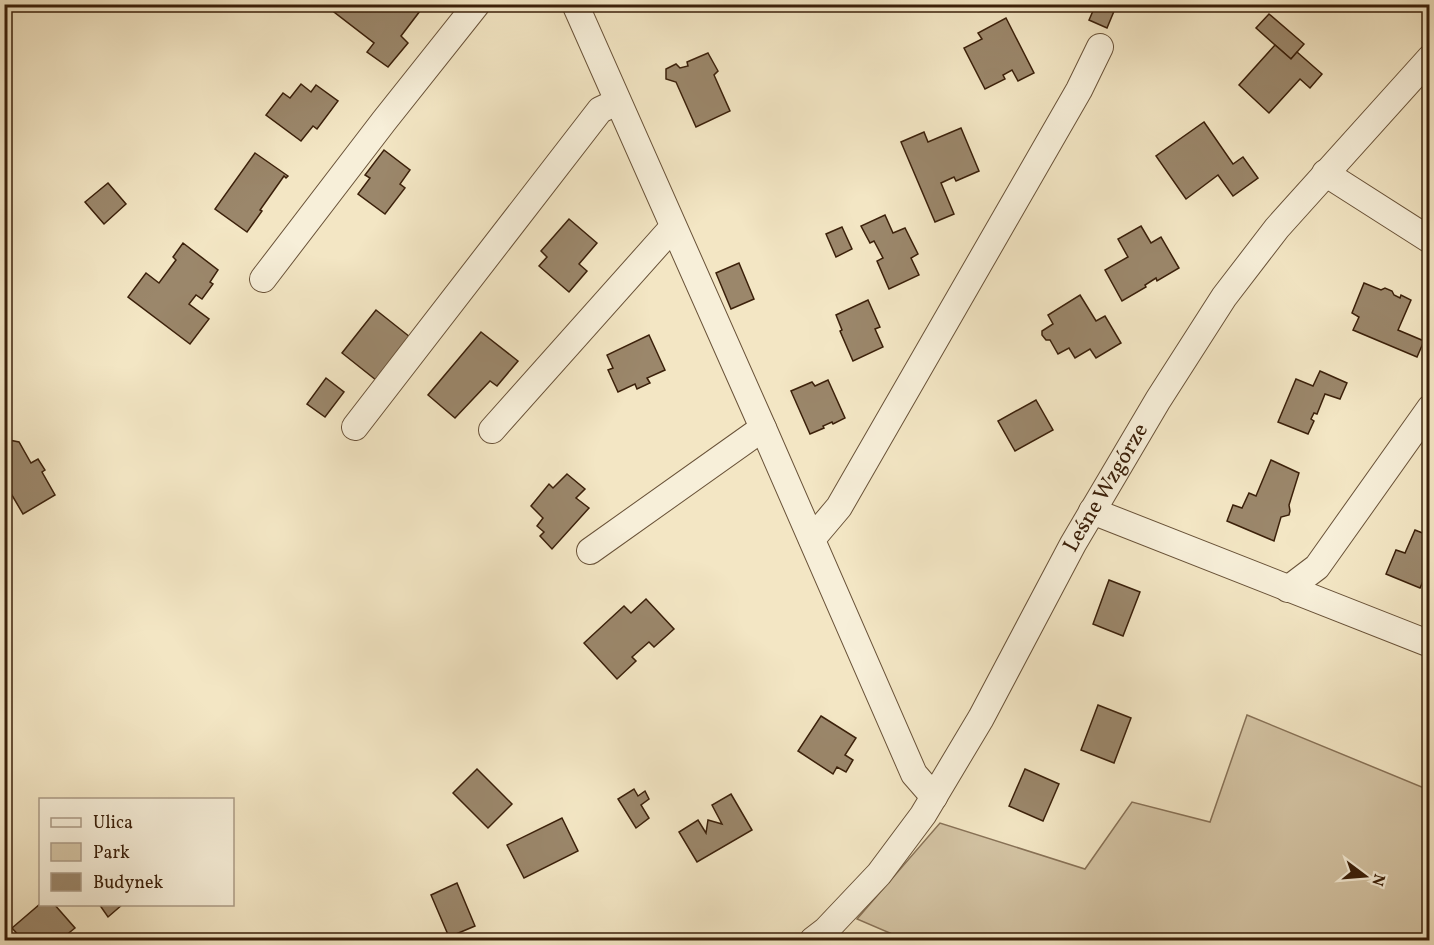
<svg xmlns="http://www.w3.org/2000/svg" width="1434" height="945" font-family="Vollkorn,serif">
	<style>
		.green { fill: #d4c4a4; stroke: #887257; stroke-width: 1.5 }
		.building { fill: #9b876b; stroke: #3b200a; stroke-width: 1.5 }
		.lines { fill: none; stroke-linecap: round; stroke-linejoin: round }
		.minor-casing { stroke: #695238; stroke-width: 28 }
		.minor { stroke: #f7efd9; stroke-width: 26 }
		.labels { text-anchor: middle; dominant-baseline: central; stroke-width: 5; stroke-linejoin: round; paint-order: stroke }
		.street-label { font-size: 22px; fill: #3b200a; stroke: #f7efd9 }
	</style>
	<rect width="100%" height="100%" fill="#f3e6c4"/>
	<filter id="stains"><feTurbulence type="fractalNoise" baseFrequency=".00333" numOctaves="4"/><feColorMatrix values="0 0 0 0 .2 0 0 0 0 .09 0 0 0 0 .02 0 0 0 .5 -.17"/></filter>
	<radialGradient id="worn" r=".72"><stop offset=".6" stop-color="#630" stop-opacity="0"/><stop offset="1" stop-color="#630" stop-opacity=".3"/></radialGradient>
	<polygon class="green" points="1247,715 1429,790 1429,940 906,940 857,919 940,823 1085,869 1132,802 1210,822"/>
	<g class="building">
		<polygon points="339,4 412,4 420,11 401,36 408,43 388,67 367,52 374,43 334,12"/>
		<polygon points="1096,4 1117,4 1107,28 1089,20"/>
		<polygon points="1269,14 1304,44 1291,59 1256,28"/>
		<polygon points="1006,18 1034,73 1018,81 1012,70 1003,75 1005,79 985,89 964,48 982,39 978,33"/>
		<polygon points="1275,45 1291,59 1297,52 1322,74 1310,88 1300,79 1269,113 1239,85"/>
		<polygon points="708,53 718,71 714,75 730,111 696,127 676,82 666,79 666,69 676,64 680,68 688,66 687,62"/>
		<polygon points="301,84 311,92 316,85 338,101 317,129 313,126 301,141 266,115 283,93 290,98"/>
		<polygon points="1204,122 1233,164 1243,157 1258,178 1233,196 1218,175 1186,199 1156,156"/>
		<polygon points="961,128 979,171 956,181 954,177 941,183 954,214 935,222 901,142 924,132 928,142"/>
		<polygon points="384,150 410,170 400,184 405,188 385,214 358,194 370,178 365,175"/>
		<polygon points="255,153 288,176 286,178 284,176 260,210 262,211 247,232 215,209"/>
		<polygon points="108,183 126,204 104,224 85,202"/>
		<polygon points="885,215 893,233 905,228 918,254 911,258 919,275 889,289 877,261 883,258 874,241 870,243 861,226"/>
		<polygon points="569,219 597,243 579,264 587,271 569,292 539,266 547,257 541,251"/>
		<polygon points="1141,226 1151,243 1161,237 1179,268 1157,281 1156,278 1145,285 1146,287 1122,301 1105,270 1128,257 1118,239"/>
		<polygon points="842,227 852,249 836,257 826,234"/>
		<polygon points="183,243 218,270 210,282 213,284 202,299 196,295 189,304 209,319 190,344 128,297 146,273 159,283 176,260 173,257"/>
		<polygon points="739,263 754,299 731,309 716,273"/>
		<polygon points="1364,283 1381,290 1385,288 1392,291 1394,295 1400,298 1401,295 1411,300 1398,330 1424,341 1417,357 1353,330 1359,317 1352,313"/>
		<polygon points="1080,295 1096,321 1105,316 1121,343 1096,358 1090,349 1075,358 1069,348 1058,354 1050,340 1046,340 1042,335 1042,331 1053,324 1048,315"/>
		<polygon points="868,300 880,327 875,329 883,347 853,361 840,331 842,330 836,315"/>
		<polygon points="376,310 410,337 376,380 342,353"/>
		<polygon points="481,332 518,361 497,386 490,381 455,418 428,395"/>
		<polygon points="649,335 665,370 647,378 650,383 637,389 635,384 618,392 608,370 613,368 607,355"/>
		<polygon points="1320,371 1347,383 1340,399 1325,394 1317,414 1314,413 1311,419 1314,421 1308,434 1278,422 1296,379 1313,386"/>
		<polygon points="326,378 344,392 325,417 307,404"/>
		<polygon points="828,380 845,418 833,424 832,422 823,426 824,428 810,434 791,391 812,382 815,386"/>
		<polygon points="1036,400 1053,430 1015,451 998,421"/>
		<polygon points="4,439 19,442 31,463 38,459 45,470 42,472 55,495 23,514 9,490 4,493"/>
		<polygon points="1271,460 1299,473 1289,505 1290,511 1289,515 1281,517 1274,541 1227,521 1233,505 1242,508 1249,493 1256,496"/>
		<polygon points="567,474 585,489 576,498 589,508 552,549 540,536 544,532 537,526 543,518 531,506 549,484 553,488"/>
		<polygon points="1415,530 1430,536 1430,566 1420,588 1386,574 1396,550 1405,553"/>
		<polygon points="1109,580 1140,592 1123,636 1093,624"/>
		<polygon points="646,599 674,629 654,647 649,642 632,657 636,661 617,679 584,643 624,606 631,613"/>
		<polygon points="1098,705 1131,718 1114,763 1081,750"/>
		<polygon points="821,716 856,738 845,755 853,760 846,772 837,767 833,774 798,751"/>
		<polygon points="477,769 512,804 488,828 453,793"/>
		<polygon points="1025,769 1059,784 1043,821 1009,806"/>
		<polygon points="634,789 638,796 645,791 649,799 641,805 649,818 636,828 618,799"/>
		<polygon points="731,794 752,830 697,862 679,832 698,820 706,833 708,820 722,824 712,805"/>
		<polygon points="562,818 578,851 524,878 507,845"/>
		<polygon points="457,883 475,926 449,937 431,895"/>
		<polygon points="40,904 54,904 75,928 60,940 23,940 12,928"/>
		<polygon points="99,904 123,904 108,917"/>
	</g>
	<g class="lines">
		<g class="minor-casing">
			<g id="minor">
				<polyline points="575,4 763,428 914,774 934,797"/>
				<polyline points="1325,173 1430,240"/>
				<polyline points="263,279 384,121 477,4"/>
				<polyline points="355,427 600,110 617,102"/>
				<polyline points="492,430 673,227"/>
				<polyline points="1092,511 1430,644"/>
				<polyline points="812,539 839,507 1079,90 1100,47"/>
				<polyline points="590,551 763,428"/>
				<polyline points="1288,589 1317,567 1430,408"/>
				<path id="s1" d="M813 940 826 930 879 874 923 815 981 718 1073 544 1158 400 1224 297 1277 228 1430 58"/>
			</g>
		</g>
		<use href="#minor" class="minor"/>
	</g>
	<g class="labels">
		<g class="street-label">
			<text stroke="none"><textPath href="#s1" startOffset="542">Leśne Wzgórze</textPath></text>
		</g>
	</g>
	<rect width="1434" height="945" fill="none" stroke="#f3e6c4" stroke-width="24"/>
	<rect x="6" y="6" width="1422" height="933" fill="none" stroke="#3b200a" stroke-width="3"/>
	<rect x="12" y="12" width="1410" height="921" fill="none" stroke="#3b200a" stroke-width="1.5"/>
	<rect x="39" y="798" width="195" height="108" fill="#f7efd9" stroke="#ac9c86" stroke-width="1.5"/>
	<rect x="51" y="818" width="30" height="9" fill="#f7efd9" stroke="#ac9c86" stroke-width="1.5"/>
	<text x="93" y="828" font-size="18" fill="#3b200a">Ulica</text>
	<rect x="51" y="843" width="30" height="18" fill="#d4c4a4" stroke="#ac9c86" stroke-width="1.5"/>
	<text x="93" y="858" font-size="18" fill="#3b200a">Park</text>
	<rect x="51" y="873" width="30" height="18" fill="#9b876b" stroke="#ac9c86" stroke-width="1.5"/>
	<text x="93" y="888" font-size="18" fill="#3b200a">Budynek</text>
	<g transform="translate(1365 876) rotate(106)" stroke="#f7efd9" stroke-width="4.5" paint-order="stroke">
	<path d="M0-4.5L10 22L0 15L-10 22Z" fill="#3b200a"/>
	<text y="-9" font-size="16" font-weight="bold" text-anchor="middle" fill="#3b200a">N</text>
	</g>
	<rect width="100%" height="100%" filter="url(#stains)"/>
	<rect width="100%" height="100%" fill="url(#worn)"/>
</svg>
